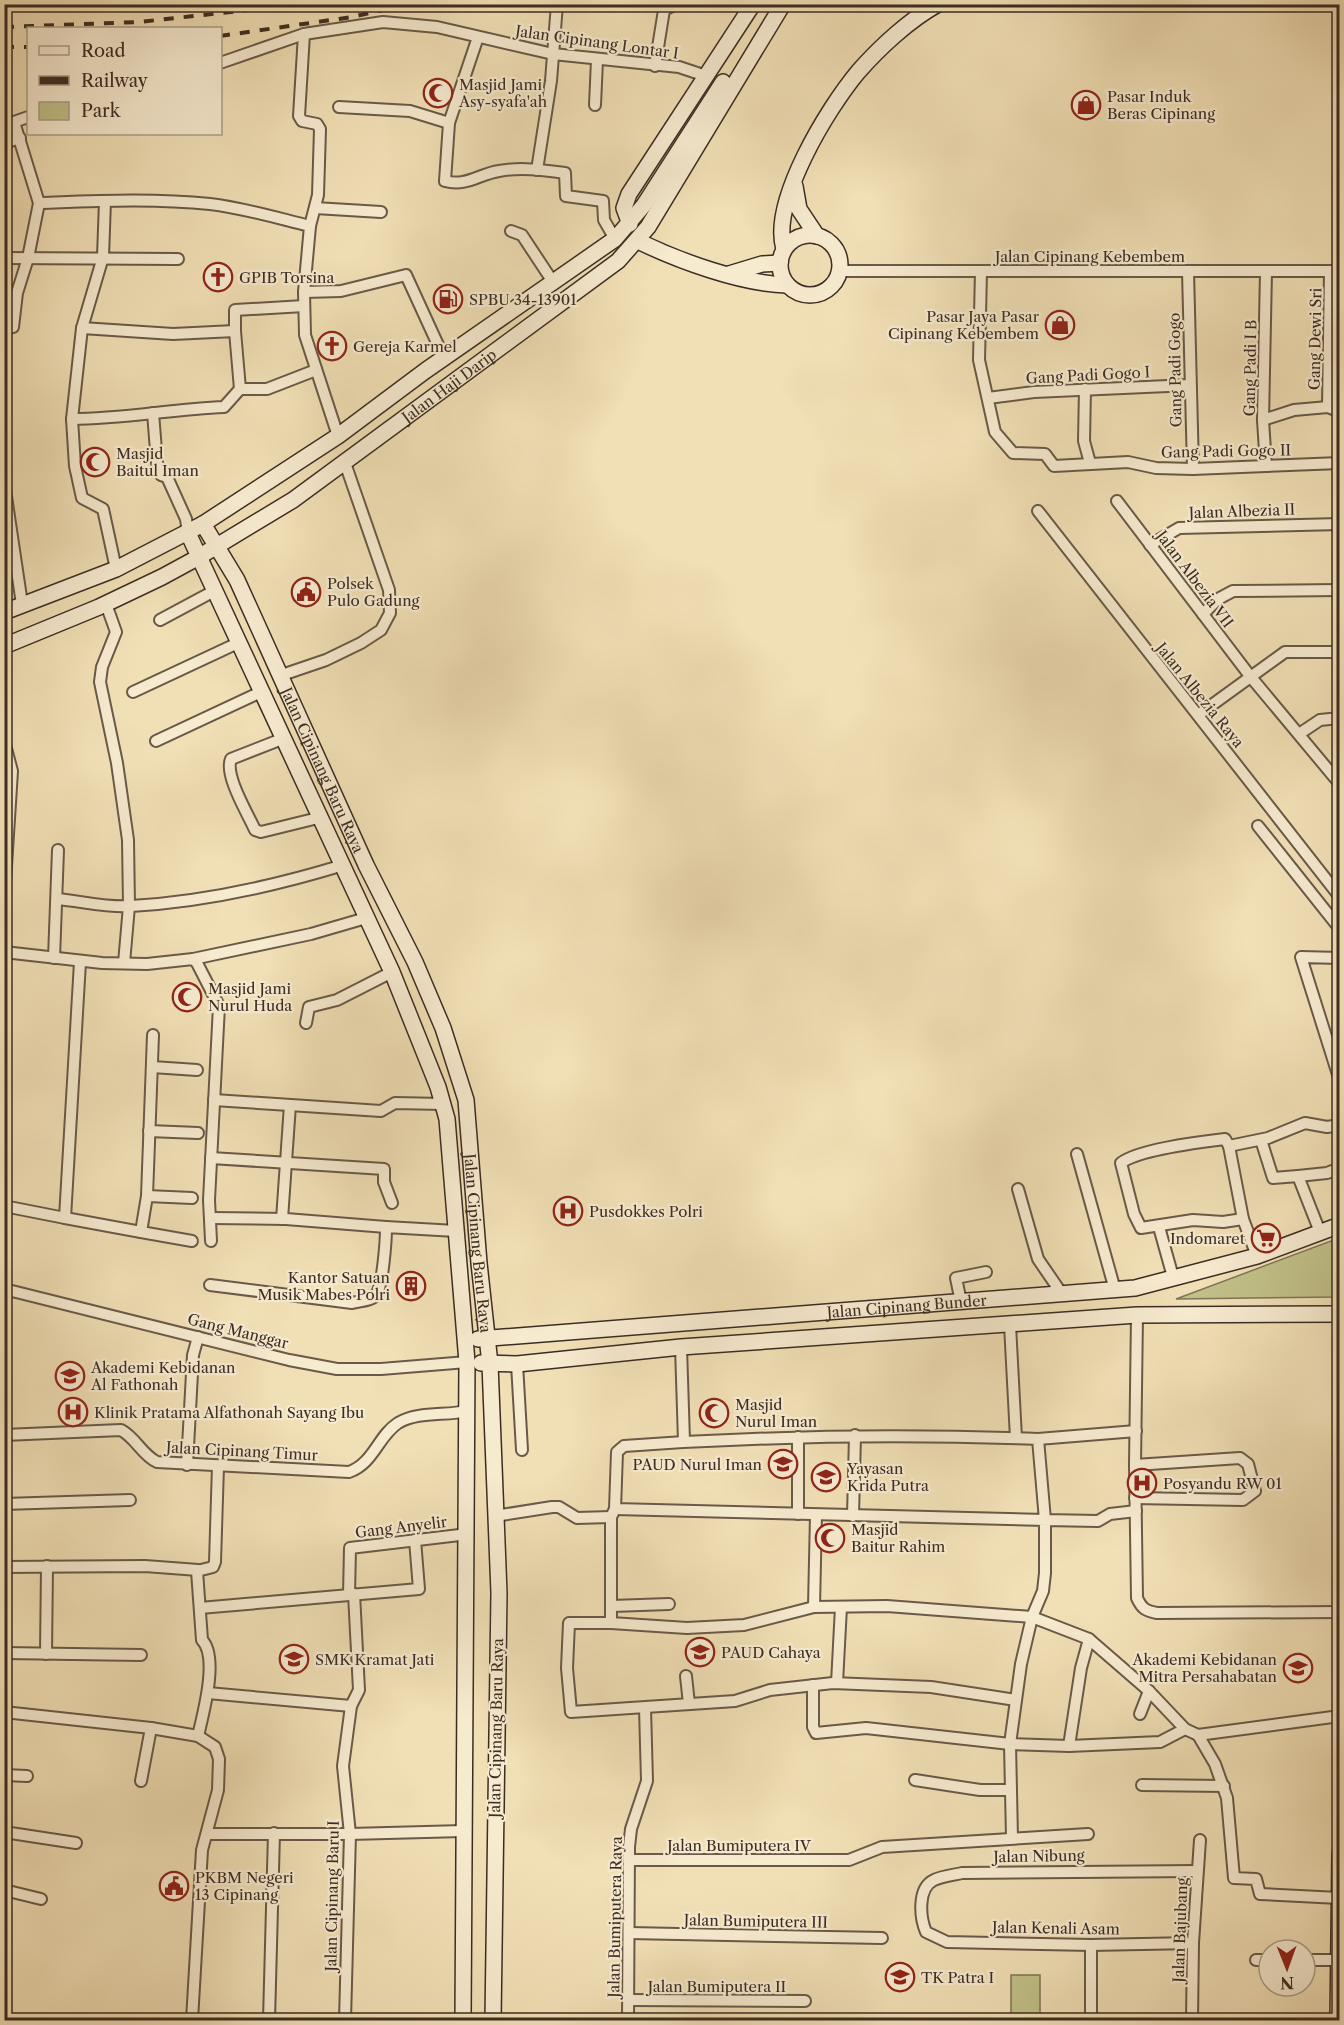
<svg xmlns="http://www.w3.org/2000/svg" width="1344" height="2025" font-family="'Libre Caslon Text',serif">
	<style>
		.green { fill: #c1c088; stroke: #7e7656; stroke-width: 1.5 }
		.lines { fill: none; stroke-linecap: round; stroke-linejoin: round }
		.street-casing { stroke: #695a48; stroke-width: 14 }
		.secondary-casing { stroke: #3c2d23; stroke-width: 18 }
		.street { stroke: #f6eacf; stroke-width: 10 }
		.secondary { stroke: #f6eacf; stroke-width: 15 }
		.rail { stroke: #3c2d23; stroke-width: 4; stroke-dasharray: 10 10; stroke-linecap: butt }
		.labels { text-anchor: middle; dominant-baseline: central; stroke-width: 4.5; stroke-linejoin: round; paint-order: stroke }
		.street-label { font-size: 15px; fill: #3c2d23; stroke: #f6eacf }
		.poi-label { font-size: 15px; fill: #3c2d23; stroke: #f6eacf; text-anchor: start }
	</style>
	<rect width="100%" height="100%" fill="#f1dfb5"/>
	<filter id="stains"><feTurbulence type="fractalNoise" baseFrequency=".00333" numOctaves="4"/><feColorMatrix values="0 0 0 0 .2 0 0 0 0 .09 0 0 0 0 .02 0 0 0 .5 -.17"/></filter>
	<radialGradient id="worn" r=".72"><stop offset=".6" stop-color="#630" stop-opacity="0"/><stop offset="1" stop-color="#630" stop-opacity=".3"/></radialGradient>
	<g class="green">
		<polygon points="1339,1238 1339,1297 1176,1299"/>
		<rect x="1011" y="1975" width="29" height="45"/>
	</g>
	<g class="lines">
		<g class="street-casing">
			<g id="street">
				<polyline points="304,34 299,116 302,121 317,124 320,129 318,195 310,226"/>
				<path d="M478 37 449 123 445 181C466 187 479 174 499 171 520 167 543 170 565 173L566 196 603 201 604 220 615 239"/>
				<polyline points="220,63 304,34 383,22 437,27 553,54 679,67 706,76"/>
				<polyline points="655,66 664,10 676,4"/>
				<polyline points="595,105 597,60"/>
				<polyline points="339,107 410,111 449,123"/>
				<path d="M28 117 14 122 39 203C95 201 153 198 210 204 244 208 277 218 310 226L304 292 305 335 338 436"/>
				<polyline points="4,143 20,138"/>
				<polyline points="537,170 551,81 557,4"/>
				<polyline points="105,201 103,257 82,328 72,419 75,466 82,498 103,509 116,569"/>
				<polyline points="315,208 381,212"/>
				<polyline points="511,231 522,235 553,282"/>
				<polyline points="4,258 178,259"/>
				<polyline points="840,271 1340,271"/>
				<polyline points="981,271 979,360 995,432 1013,453 1045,454 1054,466 1128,462 1156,468 1193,469 1340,463"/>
				<polyline points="1188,271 1193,469"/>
				<polyline points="304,292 341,291 406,275 444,358"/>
				<polyline points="4,328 13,327 17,293 28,258 39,203"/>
				<polyline points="82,328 173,334 235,331 240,389"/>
				<polyline points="235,331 235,310 304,306"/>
				<polyline points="1085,389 1084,441 1090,463"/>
				<polyline points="988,398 1034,392 1190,385"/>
				<polyline points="1328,407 1330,271"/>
				<polyline points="153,413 157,463 161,475 167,477 186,519 188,533"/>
				<path d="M72 419C123 419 172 409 224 407L240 389H267L316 370"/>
				<polyline points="1263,420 1294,410 1328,407 1340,412"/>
				<polyline points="1266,466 1263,420 1266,271"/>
				<polyline points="4,483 22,604"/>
				<polyline points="1117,501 1250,676 1340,784"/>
				<polyline points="1038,511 1340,897"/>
				<polyline points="1150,545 1179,528 1340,524"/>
				<polyline points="106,604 116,632 102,667 100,682 117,763 128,840 129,906 124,963"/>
				<polyline points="1203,614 1218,599 1233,591 1340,590"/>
				<polyline points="160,620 214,591"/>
				<polyline points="279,676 326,660 361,643 381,630 390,613 389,590 345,463"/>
				<polyline points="133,692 240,642"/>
				<polyline points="1198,715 1285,652 1340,652"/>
				<polyline points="1299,734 1320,720 1340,718"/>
				<path d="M282 739 231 759C224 775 248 814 255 830L261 832 318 818"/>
				<polyline points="4,741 12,771 4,898"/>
				<polyline points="156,741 261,692"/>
				<polyline points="1258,826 1340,929"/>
				<path d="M57 899C81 901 107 908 131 906 201 902 274 886 340 866"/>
				<polyline points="4,952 102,963 147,964 193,959 197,963 219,1006 209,1200 211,1241"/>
				<polyline points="54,958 58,850"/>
				<polyline points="1340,958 1301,957 1340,1081"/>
				<polyline points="193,959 311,934 366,918"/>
				<polyline points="306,1023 309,1007 337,1000 392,972"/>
				<polyline points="152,1067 197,1070"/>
				<polyline points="214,1100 381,1111 395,1103 443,1104"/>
				<polyline points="149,1131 198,1133"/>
				<polyline points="1261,1140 1273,1178 1298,1176 1320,1232"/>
				<polyline points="1229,1146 1243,1219 1257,1256"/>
				<polyline points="1077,1154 1115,1290"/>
				<polyline points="211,1158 384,1169 384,1182 392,1203"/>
				<polyline points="1298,1176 1327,1173 1340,1168"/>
				<polyline points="1018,1189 1038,1259 1062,1294"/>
				<polyline points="147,1196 192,1198"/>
				<polyline points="4,1206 65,1218 80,962"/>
				<polyline points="65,1218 141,1232 147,1196 153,1035"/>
				<polyline points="211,1218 286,1219 386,1227"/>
				<polyline points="282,1219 290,1105"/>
				<path d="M1243 1219 1223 1222 1193 1220 1141 1228 1134 1214 1121 1163C1139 1149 1201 1142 1225 1139L1229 1146 1268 1138 1305 1123 1327 1127 1340 1125"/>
				<polyline points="1159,1227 1173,1277"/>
				<polyline points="141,1232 192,1241"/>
				<path d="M210 1285 352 1303C359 1301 371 1301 376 1295 383 1285 386 1240 386 1227L456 1231"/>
				<polyline points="4,1289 289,1360 337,1369 381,1369 467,1362"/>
				<polyline points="961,1302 956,1278 986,1272"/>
				<path d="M1137 1315 1135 1465 1137 1598C1142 1609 1146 1611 1157 1613L1340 1612"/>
				<polyline points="1010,1325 1016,1438"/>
				<polyline points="681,1347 684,1441"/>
				<polyline points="517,1364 522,1450"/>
				<path d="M4 1435 121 1430C136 1438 142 1455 157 1462L349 1472C374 1463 378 1436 398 1423 418 1411 445 1416 467 1411"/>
				<polyline points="1038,1439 1136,1431"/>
				<polyline points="187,1465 193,1355 198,1337"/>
				<polyline points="1135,1465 1240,1458 1248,1464 1255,1491 1243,1500 1135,1498"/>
				<polyline points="4,1504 130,1500"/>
				<polyline points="615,1509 611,1517 611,1623 687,1628 744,1625 814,1607 887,1606 1032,1617 1089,1639 1149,1691 1185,1729 1198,1735"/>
				<polyline points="798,1514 798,1437"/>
				<polyline points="495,1516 552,1507 559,1507 577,1518 611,1517"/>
				<polyline points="853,1516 855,1435"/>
				<polyline points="4,1567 145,1566 198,1570"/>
				<polyline points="349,1595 350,1548 468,1534"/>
				<polyline points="612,1606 669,1604"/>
				<polyline points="814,1607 816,1515"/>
				<polyline points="200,1608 419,1589 415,1540"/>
				<polyline points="611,1623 569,1623 567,1668 571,1712 735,1701 770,1690 833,1683 931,1687 1016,1700"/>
				<polyline points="4,1653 141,1655"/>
				<polyline points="46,1654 47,1566"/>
				<polyline points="686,1676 689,1704"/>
				<polyline points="837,1683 841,1607"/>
				<polyline points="813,1685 813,1727 816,1733 866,1728 1010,1744 1069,1746 1160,1742 1185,1729"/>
				<polyline points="208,1693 351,1706"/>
				<polyline points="4,1712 151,1728 198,1736 215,1747 219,1759 218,1790 202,1850 192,2020"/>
				<polyline points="1140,1714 1149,1691"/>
				<polyline points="1198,1735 1215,1764 1227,1798 1234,1878 1256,1879 1260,1894 1339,1898"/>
				<polyline points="1198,1735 1340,1716"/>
				<path d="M198 1736C203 1714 219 1657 202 1640L197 1571 213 1567 215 1562 218 1466"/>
				<polyline points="1069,1746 1081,1668 1089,1639"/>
				<polyline points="4,1775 27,1776"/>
				<polyline points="915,1780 980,1790 1011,1790"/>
				<polyline points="141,1781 151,1728"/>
				<polyline points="1142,1785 1224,1786"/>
				<polyline points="4,1832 76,1843"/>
				<polyline points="207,1834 350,1834 463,1831"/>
				<path d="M1012 1838 1010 1744 1021 1664 1032 1617 1043 1591 1045 1573V1520L1038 1439C900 1434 762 1436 624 1446L617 1452 615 1509 1045 1520 1098 1521 1110 1514 1136 1511"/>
				<polyline points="629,1860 849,1860 882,1847 1088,1834"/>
				<polyline points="4,1890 41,1899"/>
				<polyline points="629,1933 882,1938"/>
				<path d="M1193 1943 1091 1945 947 1942 926 1932C920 1918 917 1888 934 1880 942 1876 953 1875 962 1873L1197 1871"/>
				<polyline points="1256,1960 1269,1960"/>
				<polyline points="1305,1960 1339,1960"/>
				<polyline points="629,2000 805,2001"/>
				<polyline points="269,2020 274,1833"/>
				<polyline points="345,2020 350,1834 343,1766 351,1706 359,1690 354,1594"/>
				<polyline points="628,2020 629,1847 631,1829 647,1781 645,1708"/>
				<polyline points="1091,2020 1091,1945"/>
				<polyline points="1192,2020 1193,1943 1200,1840"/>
			</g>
		</g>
		<g class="secondary-casing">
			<g id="secondary">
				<polyline points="795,186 799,209 817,236"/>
				<polyline points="630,224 624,208 629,194 753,4"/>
				<circle cx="810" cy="265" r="30"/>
				<path d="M638 241C679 261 742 284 787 285"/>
				<path d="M784 249C770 202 828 108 858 72 879 48 909 20 938 4"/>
				<polyline points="729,274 762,264 780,263"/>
				<path id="s1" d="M203 524 237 580 366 865 415 962 443 1028 466 1100 479 1263 490 1364 499 1593 493 2020"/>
				<polyline points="188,533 392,972 438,1087 447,1119 467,1362 463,2020"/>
				<polyline points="4,612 116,569 203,524 338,436 425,371 615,239 644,205 723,82"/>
				<path id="s2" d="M4 646 99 607 162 577 197 558 293 500 618 261 648 227 783 4"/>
				<path id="s3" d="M478 1339 1135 1288 1257 1256 1340 1225"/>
				<polyline points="481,1363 517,1364 681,1347 1137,1315 1340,1314"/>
				<polyline points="1338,2020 1340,1853"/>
			</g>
		</g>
		<use href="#street" class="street"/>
		<use href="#secondary" class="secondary"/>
		<g class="rail">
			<polyline points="4,27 139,22 304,4"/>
			<polyline points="220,36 352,17 409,4"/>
			<polyline points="4,47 28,47"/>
		</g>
	</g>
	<defs>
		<g id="mosque-ring" transform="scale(1.5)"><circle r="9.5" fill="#f6eacf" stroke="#8f2418" stroke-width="1.5"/><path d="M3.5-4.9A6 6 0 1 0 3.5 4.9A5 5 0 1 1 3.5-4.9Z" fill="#8f2418"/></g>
		<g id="shop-ring" transform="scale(1.5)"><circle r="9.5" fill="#f6eacf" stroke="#8f2418" stroke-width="1.5"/><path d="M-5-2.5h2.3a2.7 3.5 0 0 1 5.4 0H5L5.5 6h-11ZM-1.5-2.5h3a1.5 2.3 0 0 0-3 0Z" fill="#8f2418"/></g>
		<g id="church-ring" transform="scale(1.5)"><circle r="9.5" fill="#f6eacf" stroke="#8f2418" stroke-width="1.5"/><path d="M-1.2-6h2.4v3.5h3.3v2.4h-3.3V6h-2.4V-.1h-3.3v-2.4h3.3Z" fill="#8f2418"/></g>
		<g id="fuel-ring" transform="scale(1.5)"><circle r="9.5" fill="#f6eacf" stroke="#8f2418" stroke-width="1.5"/><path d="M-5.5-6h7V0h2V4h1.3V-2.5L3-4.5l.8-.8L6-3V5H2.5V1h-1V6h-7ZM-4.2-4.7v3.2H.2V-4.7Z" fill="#8f2418"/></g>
		<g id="civic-ring" transform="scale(1.5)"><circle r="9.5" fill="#f6eacf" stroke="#8f2418" stroke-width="1.5"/><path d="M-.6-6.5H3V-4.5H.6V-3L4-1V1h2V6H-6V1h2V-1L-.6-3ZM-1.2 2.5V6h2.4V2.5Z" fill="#8f2418"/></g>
		<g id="hospital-ring" transform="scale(1.5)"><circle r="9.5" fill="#f6eacf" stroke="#8f2418" stroke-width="1.5"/><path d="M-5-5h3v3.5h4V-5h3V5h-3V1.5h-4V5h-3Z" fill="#8f2418"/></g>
		<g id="supermarket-ring" transform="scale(1.5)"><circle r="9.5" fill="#f6eacf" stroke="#8f2418" stroke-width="1.5"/><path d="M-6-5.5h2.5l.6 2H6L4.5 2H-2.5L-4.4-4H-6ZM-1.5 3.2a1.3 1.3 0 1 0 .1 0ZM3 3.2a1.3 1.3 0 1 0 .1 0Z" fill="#8f2418"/></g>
		<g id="building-ring" transform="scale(1.5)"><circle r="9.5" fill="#f6eacf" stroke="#8f2418" stroke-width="1.5"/><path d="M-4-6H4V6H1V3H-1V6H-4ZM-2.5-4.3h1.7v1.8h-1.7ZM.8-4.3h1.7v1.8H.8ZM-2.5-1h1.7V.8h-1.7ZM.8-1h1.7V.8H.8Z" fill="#8f2418"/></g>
		<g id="university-ring" transform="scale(1.5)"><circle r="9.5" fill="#f6eacf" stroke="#8f2418" stroke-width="1.5"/><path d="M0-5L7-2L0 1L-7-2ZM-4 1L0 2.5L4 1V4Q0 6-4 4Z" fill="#8f2418"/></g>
		<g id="school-ring" transform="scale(1.5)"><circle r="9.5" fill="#f6eacf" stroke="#8f2418" stroke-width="1.5"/><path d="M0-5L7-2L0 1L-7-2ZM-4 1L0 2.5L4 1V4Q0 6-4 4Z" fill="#8f2418"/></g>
	</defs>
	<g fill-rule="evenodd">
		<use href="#mosque-ring" x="438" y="93"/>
		<use href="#shop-ring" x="1086" y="105"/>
		<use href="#church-ring" x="218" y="277"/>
		<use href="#fuel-ring" x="448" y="299"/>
		<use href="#shop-ring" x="1060" y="325"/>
		<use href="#church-ring" x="332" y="346"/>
		<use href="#mosque-ring" x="95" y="462"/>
		<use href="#civic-ring" x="306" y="592"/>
		<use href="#mosque-ring" x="187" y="997"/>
		<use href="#hospital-ring" x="568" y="1211"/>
		<use href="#supermarket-ring" x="1266" y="1238"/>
		<use href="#building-ring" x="411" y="1286"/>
		<use href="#university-ring" x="70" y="1376"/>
		<use href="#hospital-ring" x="73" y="1412"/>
		<use href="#mosque-ring" x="714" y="1413"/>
		<use href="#school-ring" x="783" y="1464"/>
		<use href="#school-ring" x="826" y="1477"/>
		<use href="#hospital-ring" x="1142" y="1483"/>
		<use href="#mosque-ring" x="830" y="1538"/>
		<use href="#school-ring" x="700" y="1652"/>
		<use href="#school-ring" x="294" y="1659"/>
		<use href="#university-ring" x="1298" y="1668"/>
		<use href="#civic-ring" x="174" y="1886"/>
		<use href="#school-ring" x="900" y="1977"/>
	</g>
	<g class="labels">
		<g class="street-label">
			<text transform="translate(597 42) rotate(8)">Jalan Cipinang Lontar I</text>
			<text x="1090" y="256">Jalan Cipinang Kebembem</text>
			<text transform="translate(1315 339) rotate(-89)">Gang Dewi Sri</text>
			<text transform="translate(1250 368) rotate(-89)">Gang Padi I B</text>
			<text transform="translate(1175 370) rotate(-91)">Gang Padi Gogo</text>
			<text transform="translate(1088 375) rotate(-3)">Gang Padi Gogo I</text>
			<text stroke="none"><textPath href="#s2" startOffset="518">Jalan Haji Darip</textPath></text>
			<text transform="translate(1226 451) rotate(-1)">Gang Padi Gogo II</text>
			<text transform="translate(1242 511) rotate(-2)">Jalan Albezia II</text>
			<text transform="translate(1195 579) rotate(53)">Jalan Albezia VII</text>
			<text transform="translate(1200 695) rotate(51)">Jalan Albezia Raya</text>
			<text stroke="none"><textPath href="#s1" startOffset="274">Jalan Cipinang Baru Raya</textPath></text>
			<text stroke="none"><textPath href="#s1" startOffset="778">Jalan Cipinang Baru Raya</textPath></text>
			<text stroke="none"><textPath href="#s3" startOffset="430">Jalan Cipinang Bunder</textPath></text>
			<text transform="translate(238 1331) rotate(14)">Gang Manggar</text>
			<text transform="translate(242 1451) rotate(3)">Jalan Cipinang Timur</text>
			<text transform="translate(401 1527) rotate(-7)">Gang Anyelir</text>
			<text transform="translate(496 1728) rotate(-89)">Jalan Cipinang Baru Raya</text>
			<text x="739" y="1845">Jalan Bumiputera IV</text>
			<text transform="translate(1039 1856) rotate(-1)">Jalan Nibung</text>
			<text transform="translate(332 1896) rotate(-89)">Jalan Cipinang Baru I</text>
			<text transform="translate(615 1917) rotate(-89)">Jalan Bumiputera Raya</text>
			<text transform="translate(756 1921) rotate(1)">Jalan Bumiputera III</text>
			<text transform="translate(1056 1928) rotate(1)">Jalan Kenali Asam</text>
			<text transform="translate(1180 1930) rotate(-88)">Jalan Bajubang</text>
			<text x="717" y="1986">Jalan Bumiputera II</text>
		</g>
		<g class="poi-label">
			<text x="459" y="84">Masjid Jami<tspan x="459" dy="17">Asy-syafa'ah</tspan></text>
			<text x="1107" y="96">Pasar Induk<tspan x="1107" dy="17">Beras Cipinang</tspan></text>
			<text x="239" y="277">GPIB Torsina</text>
			<text x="469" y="299">SPBU 34-13901</text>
			<text x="1039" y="316" text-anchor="end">Pasar Jaya Pasar<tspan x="1039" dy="17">Cipinang Kebembem</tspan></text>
			<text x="353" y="346">Gereja Karmel</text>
			<text x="116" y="453">Masjid<tspan x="116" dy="17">Baitul Iman</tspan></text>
			<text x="327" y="583">Polsek<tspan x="327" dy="17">Pulo Gadung</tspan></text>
			<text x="208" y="988">Masjid Jami<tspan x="208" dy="17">Nurul Huda</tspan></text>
			<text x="589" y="1211">Pusdokkes Polri</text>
			<text x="1245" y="1238" text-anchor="end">Indomaret</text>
			<text x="390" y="1277" text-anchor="end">Kantor Satuan<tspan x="390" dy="17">Musik Mabes Polri</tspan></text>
			<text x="91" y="1367">Akademi Kebidanan<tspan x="91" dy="17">Al Fathonah</tspan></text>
			<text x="735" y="1404">Masjid<tspan x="735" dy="17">Nurul Iman</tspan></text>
			<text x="94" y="1412">Klinik Pratama Alfathonah Sayang Ibu</text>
			<text x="762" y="1464" text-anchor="end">PAUD Nurul Iman</text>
			<text x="847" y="1468">Yayasan<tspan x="847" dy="17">Krida Putra</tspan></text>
			<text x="1163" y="1483">Posyandu RW 01</text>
			<text x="851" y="1529">Masjid<tspan x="851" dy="17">Baitur Rahim</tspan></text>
			<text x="721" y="1652">PAUD Cahaya</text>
			<text x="315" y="1659">SMK Kramat Jati</text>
			<text x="1277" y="1659" text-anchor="end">Akademi Kebidanan<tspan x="1277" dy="17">Mitra Persahabatan</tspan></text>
			<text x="195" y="1877">PKBM Negeri<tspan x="195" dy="17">13 Cipinang</tspan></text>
			<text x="921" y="1977">TK Patra I</text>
		</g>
	</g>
	<rect width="1344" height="2025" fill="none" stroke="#f1dfb5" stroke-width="24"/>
	<rect x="6" y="6" width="1332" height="2013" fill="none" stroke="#3c2d23" stroke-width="3"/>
	<rect x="12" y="12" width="1320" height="2001" fill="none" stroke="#3c2d23" stroke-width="1.5"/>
	<rect x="27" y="27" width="195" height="108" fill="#f6eacf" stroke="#ac9e8a" stroke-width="1.5"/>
	<rect x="39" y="46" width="30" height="9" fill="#f6eacf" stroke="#ac9e8a" stroke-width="1.5"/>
	<text x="81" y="57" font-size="18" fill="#3c2d23">Road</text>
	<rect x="39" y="76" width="30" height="9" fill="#3c2d23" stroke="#ac9e8a" stroke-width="1.5"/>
	<text x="81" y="87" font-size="18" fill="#3c2d23">Railway</text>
	<rect x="39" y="102" width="30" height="18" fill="#c1c088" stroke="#ac9e8a" stroke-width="1.5"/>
	<text x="81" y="117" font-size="18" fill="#3c2d23">Park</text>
	<g transform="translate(1287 1968) rotate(179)"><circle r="28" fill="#f6eacf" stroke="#ac9e8a" stroke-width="1.5"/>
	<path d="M0-4.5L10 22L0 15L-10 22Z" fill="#8f2418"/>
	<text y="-9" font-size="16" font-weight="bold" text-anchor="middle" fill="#3c2d23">N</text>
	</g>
	<rect width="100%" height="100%" filter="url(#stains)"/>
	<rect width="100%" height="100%" fill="url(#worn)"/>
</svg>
